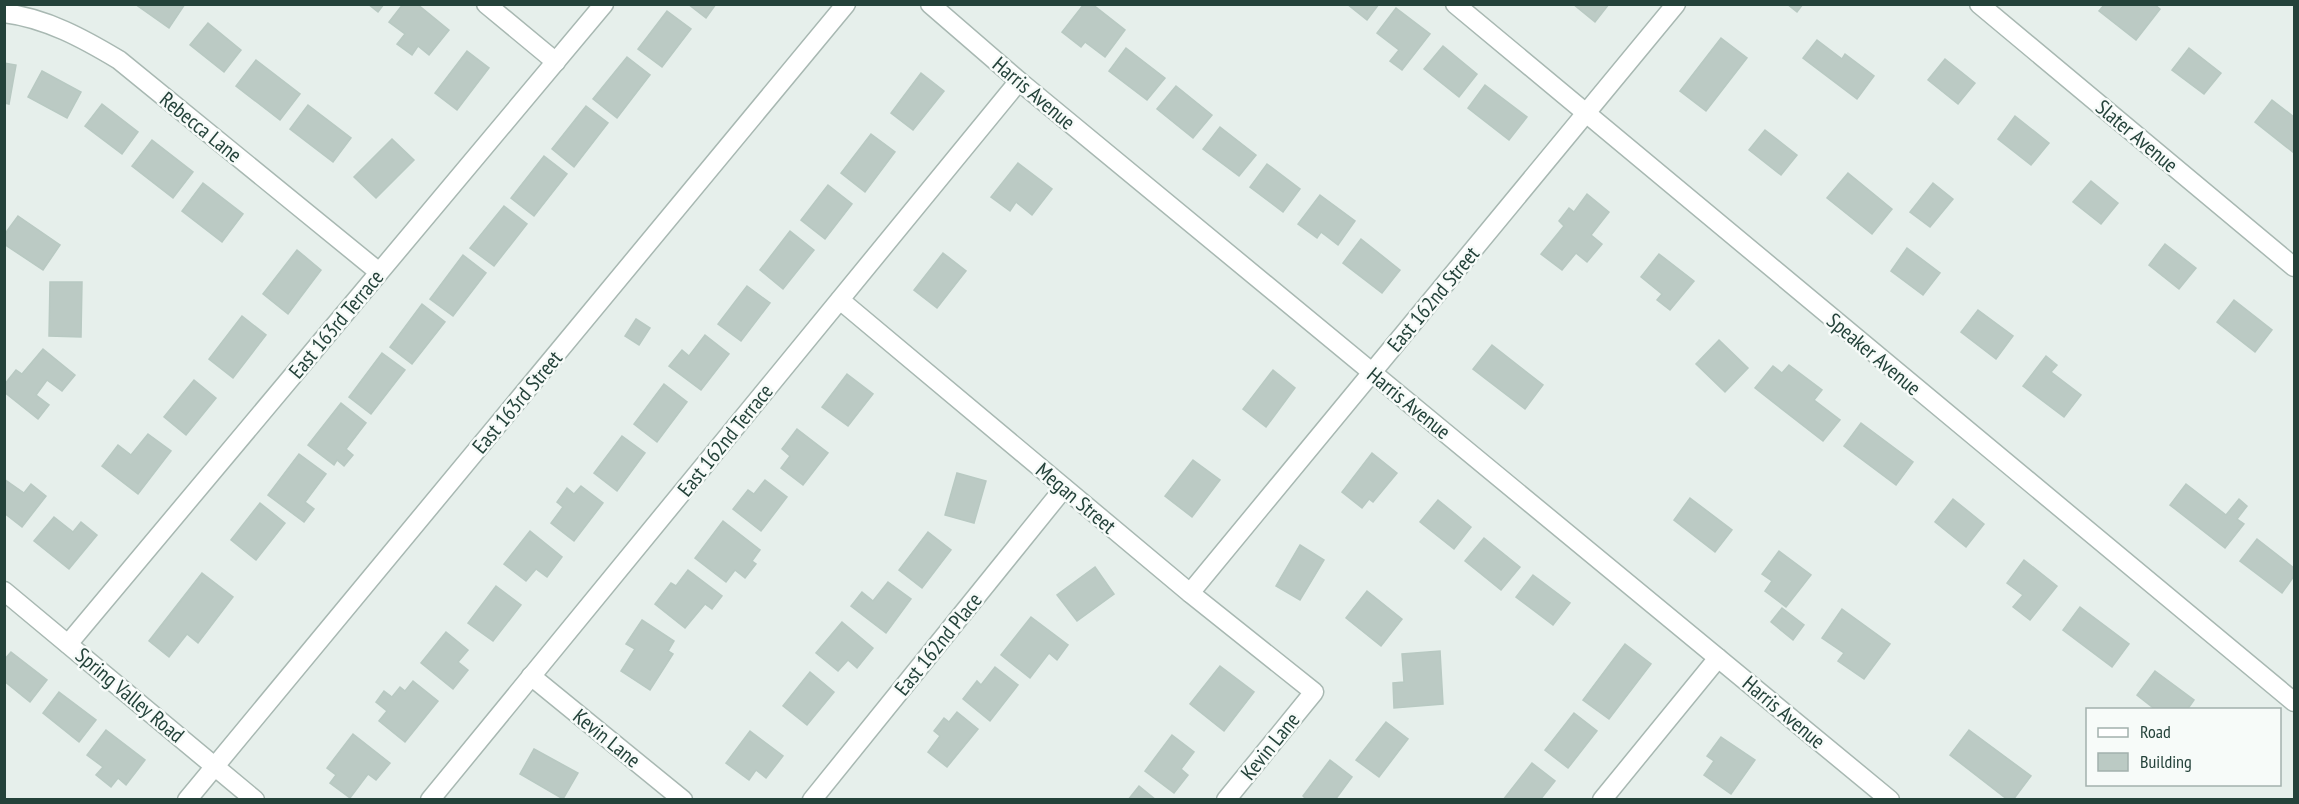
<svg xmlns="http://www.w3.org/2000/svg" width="2299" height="804" font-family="'PT Sans Narrow',sans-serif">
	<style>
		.building { fill: #bbcac4; stroke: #b8c9c2; stroke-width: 1.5 }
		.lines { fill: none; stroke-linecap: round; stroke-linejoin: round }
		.minor-casing { stroke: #a8b8b2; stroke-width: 21 }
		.tertiary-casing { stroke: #a8b8b2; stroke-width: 21 }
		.minor { stroke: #fff; stroke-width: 18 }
		.tertiary { stroke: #fff; stroke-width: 18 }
		.labels { text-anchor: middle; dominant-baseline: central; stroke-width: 5; stroke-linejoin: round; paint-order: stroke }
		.street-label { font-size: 21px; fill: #24423a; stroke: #f7fbf9 }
	</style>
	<rect width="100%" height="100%" fill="#e6efeb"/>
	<g class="building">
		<polygon points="135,4 185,4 169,28"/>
		<polygon points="368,4 384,4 378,12"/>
		<polygon points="403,4 417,4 449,30 429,55 418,46 412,55 397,44 405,34 389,22"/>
		<polygon points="688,4 716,4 706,18"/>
		<polygon points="1084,4 1092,4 1125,30 1105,57 1085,42 1081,47 1062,32"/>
		<polygon points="1347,4 1379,4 1367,20"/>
		<polygon points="1573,4 1609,4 1595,22"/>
		<polygon points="1787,4 1803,4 1797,12"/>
		<polygon points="2105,4 2154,4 2160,9 2136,40 2099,11"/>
		<polygon points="1396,8 1430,34 1402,70 1390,61 1399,50 1377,33"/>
		<polygon points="667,11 691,29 662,67 638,49"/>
		<polygon points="208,23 241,50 224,72 190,45"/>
		<polygon points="1721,38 1747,58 1706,111 1680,91"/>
		<polygon points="1817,40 1842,59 1845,54 1874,76 1857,99 1803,58"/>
		<polygon points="1443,46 1477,74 1459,97 1424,69"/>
		<polygon points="1126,48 1165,78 1147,100 1109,71"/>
		<polygon points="2189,48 2221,73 2204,94 2172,70"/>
		<polygon points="467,51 489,68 457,110 435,93"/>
		<polygon points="627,57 650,75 617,118 593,99"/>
		<polygon points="1945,59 1975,83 1958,104 1928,80"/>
		<polygon points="256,60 300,94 280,120 236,86"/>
		<polygon points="4,63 16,65 9,104 4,103"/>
		<polygon points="42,71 81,92 67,118 28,97"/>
		<polygon points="921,73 944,91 913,130 891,113"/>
		<polygon points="1485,85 1527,117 1509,140 1468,108"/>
		<polygon points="1176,86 1212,115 1193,138 1157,109"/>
		<polygon points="2272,100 2294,117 2294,153 2255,122"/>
		<polygon points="102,104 138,132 122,154 85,126"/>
		<polygon points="308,105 351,138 333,162 290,129"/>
		<polygon points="586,106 608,123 574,167 552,149"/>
		<polygon points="2015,116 2049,143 2031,165 1998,139"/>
		<polygon points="1220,127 1256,155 1239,176 1203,149"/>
		<polygon points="1765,130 1797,155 1781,175 1749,150"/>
		<polygon points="871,134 895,152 865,192 841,173"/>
		<polygon points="392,139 414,160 376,198 354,177"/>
		<polygon points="152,140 193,172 173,198 132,166"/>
		<polygon points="544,156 567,174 534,216 511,198"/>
		<polygon points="1018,163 1052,189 1032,215 1016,202 1010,211 991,197"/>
		<polygon points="1267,164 1300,189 1283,212 1250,187"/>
		<polygon points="1848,173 1892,209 1872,234 1827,198"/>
		<polygon points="2091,181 2118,203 2101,224 2073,202"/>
		<polygon points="203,183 243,214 222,242 182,211"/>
		<polygon points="1933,183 1953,199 1930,227 1910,212"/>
		<polygon points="828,185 852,204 825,239 801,220"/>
		<polygon points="1587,194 1609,212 1591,235 1602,244 1587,262 1576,253 1562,270 1541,254 1564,226 1559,221 1569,208 1574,212"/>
		<polygon points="1320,195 1355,221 1338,245 1321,232 1317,238 1298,224"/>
		<polygon points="504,206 527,224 494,266 470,248"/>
		<polygon points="18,216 60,245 43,270 4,244 4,235"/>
		<polygon points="790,231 814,250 783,289 760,270"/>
		<polygon points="1361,239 1400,270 1382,293 1343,263"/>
		<polygon points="2165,244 2196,268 2179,289 2149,265"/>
		<polygon points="1907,248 1940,273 1923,295 1891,271"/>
		<polygon points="297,250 321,270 288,314 263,294"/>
		<polygon points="943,253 966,271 937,308 914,290"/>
		<polygon points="1659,254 1694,281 1670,310 1657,300 1662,294 1641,277"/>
		<polygon points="463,255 486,273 453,316 430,299"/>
		<polygon points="50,282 82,282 81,337 49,336"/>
		<polygon points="747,286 770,303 741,341 718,324"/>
		<polygon points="2234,300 2272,330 2255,352 2217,322"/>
		<polygon points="422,304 445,322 412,364 390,347"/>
		<polygon points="1978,310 2013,336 1996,359 1961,332"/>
		<polygon points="242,316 266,335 233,378 209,359"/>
		<polygon points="636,319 650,328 639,345 625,336"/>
		<polygon points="705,335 729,354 701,390 669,366 682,350 689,356"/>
		<polygon points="1719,340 1748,368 1725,392 1696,364"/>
		<polygon points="1492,345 1543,385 1525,409 1473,369"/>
		<polygon points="43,349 75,375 62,391 47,380 36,395 49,405 38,419 4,392 4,385 16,370 22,374"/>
		<polygon points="382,353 405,370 371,414 349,397"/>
		<polygon points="2046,356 2057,365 2051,372 2081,395 2064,417 2023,386"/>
		<polygon points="1789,365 1822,390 1814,400 1840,420 1823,441 1755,388 1773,366 1782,373"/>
		<polygon points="1273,370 1295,388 1266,427 1243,409"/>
		<polygon points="847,374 873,394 848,426 822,407"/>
		<polygon points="194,380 216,398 186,435 164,417"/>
		<polygon points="664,384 687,402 657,442 634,424"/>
		<polygon points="341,403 366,423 346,449 353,455 344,466 337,460 334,465 308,445"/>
		<polygon points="1861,423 1913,462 1896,485 1844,446"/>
		<polygon points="797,429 828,453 803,485 781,468 790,456 782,449"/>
		<polygon points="148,434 171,451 138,494 102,466 118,445 131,455"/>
		<polygon points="622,436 645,453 617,491 594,473"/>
		<polygon points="1372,453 1397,473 1373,502 1369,499 1362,508 1342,492"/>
		<polygon points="299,454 326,474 305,502 314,509 304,522 268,495"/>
		<polygon points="1193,460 1220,480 1192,517 1165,496"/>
		<polygon points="957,473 986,481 974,523 945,515"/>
		<polygon points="4,479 24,493 31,484 46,496 22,527 4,513"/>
		<polygon points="765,480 787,497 761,531 733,509 748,490 754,494"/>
		<polygon points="2186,484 2226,515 2239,499 2247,506 2237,519 2244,524 2225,548 2170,505"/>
		<polygon points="581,486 603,503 574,541 551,523 563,507 557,502 567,488 574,494"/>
		<polygon points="1690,498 1732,530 1715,552 1674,520"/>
		<polygon points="1953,499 1984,524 1966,547 1935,522"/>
		<polygon points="1438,500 1471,527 1454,549 1420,522"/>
		<polygon points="260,503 285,523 256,560 231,540"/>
		<polygon points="54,517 73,532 81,522 97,535 69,569 34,541"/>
		<polygon points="723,521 760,550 752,561 756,564 745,578 735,570 726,582 695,558"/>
		<polygon points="530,531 562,557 547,577 536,569 526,581 504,564"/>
		<polygon points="928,532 951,550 922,588 899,570"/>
		<polygon points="1484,538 1520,567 1501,590 1465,561"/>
		<polygon points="2257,539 2294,568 2294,576 2282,593 2240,561"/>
		<polygon points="1300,545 1324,560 1300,600 1276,586"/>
		<polygon points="1779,551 1811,575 1786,607 1765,591 1772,581 1762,574"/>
		<polygon points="2024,560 2057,586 2030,620 2013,607 2023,595 2007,583"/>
		<polygon points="1095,567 1114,594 1077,621 1057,595"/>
		<polygon points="688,570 722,596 712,609 705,604 685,628 655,604 671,583 676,586"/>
		<polygon points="202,573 233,597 198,643 187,634 169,657 149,641"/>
		<polygon points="1533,575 1570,603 1553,625 1516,597"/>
		<polygon points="888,582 911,599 886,633 851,606 862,592 873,601"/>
		<polygon points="496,586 521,605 493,641 468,623"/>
		<polygon points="1367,591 1402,619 1381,646 1346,618"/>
		<polygon points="2080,607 2129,644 2112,667 2063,630"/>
		<polygon points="1782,608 1804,625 1793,640 1771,622"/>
		<polygon points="1842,609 1890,644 1864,679 1838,661 1844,653 1822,638"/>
		<polygon points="1031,617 1068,645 1057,660 1049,653 1030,678 1001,655"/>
		<polygon points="642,620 674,641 668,651 673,654 650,690 621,671 635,649 626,644"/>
		<polygon points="842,622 873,648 857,668 848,660 838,671 816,653"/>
		<polygon points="446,632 468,650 458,662 468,670 453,689 421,663"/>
		<polygon points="1625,644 1651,664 1609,719 1583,700"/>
		<polygon points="1440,651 1443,704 1394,708 1393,683 1404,682 1402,654"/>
		<polygon points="11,652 47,680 30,702 4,681 4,660"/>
		<polygon points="1220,666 1254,692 1224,731 1190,704"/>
		<polygon points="995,667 1018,685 990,721 963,699 977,681 981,685"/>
		<polygon points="2155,671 2194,700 2187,710 2156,710 2137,695"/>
		<polygon points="810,672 834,692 807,725 783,706"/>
		<polygon points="413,681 438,701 405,742 379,721 387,711 376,702 384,691 392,697 400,687 405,691"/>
		<polygon points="59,692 96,720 79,742 43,713"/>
		<polygon points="957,712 978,729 947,767 928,752 940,736 934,731 944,718 949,722"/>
		<polygon points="1574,713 1597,731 1568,768 1545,750"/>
		<polygon points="1386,722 1408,739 1379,777 1356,760"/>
		<polygon points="106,730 145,760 126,785 118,778 111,787 96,775 103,767 87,755"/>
		<polygon points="1969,730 2031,776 2013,800 2008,800 1950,755"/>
		<polygon points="750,731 783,756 766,778 756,770 749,780 726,763"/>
		<polygon points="353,734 390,763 376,780 368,774 350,798 330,783 336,775 327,768"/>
		<polygon points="1172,735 1194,752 1181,769 1188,775 1174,793 1145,771"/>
		<polygon points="1721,737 1755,760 1731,794 1704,775 1714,761 1707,756"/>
		<polygon points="534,749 578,773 563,799 520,774"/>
		<polygon points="1330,760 1352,777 1335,800 1307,800 1303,796"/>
		<polygon points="1532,763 1555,781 1540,800 1503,800"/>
		<polygon points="1139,786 1156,800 1128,800"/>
	</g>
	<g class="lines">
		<g class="minor-casing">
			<g id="minor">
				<polyline points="486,4 556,62"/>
				<polyline points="930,4 1019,81 1890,800"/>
				<polyline points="1455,4 2294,702"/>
				<polyline points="1979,4 2294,267"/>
				<path d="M4 13C46 18 84 39 119 60L379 272"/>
				<polyline points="840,300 1190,593 1314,692 1226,800"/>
				<polyline points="4,591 255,800"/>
				<polyline points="1190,593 1676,4"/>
				<polyline points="68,644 604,4"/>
				<polyline points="531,676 683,800"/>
				<polyline points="430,800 1019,81"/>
				<polyline points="812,800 1064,488"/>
				<polyline points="1602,800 1718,658"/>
			</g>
		</g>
		<g class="tertiary-casing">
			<polyline id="tertiary" points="187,800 846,4"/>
		</g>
		<use href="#minor" class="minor"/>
		<use href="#tertiary" class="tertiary"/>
	</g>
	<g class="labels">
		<g class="street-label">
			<text transform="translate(1034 93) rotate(40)">Harris Avenue</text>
			<text transform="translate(201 127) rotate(39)">Rebecca Lane</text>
			<text transform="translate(2137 136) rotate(40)">Slater Avenue</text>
			<text transform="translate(1433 299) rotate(-50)">East 162nd Street</text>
			<text transform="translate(336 324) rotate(-50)">East 163rd Terrace</text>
			<text transform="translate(1874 354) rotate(40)">Speaker Avenue</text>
			<text transform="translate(517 402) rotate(-50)">East 163rd Street</text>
			<text transform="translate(1409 403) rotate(39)">Harris Avenue</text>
			<text transform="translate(725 440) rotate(-51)">East 162nd Terrace</text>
			<text transform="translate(1076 498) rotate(40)">Megan Street</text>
			<text transform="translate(938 644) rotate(-51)">East 162nd Place</text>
			<text transform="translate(130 695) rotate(40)">Spring Valley Road</text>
			<text transform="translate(1784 712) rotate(40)">Harris Avenue</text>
			<text transform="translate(607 738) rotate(39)">Kevin Lane</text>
			<text transform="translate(1270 746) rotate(-51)">Kevin Lane</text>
		</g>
	</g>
	<rect width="2299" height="804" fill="none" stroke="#24423a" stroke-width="12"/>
	<rect x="2086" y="708" width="195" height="78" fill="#f7fbf9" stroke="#a3b1ad" stroke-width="1.5"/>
	<rect x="2098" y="728" width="30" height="9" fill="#ffffff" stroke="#a3b1ad" stroke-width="1.5"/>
	<text x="2140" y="738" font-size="18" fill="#24423a">Road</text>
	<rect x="2098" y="753" width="30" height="18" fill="#bbcac4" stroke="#a3b1ad" stroke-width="1.5"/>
	<text x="2140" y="768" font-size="18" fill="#24423a">Building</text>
</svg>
